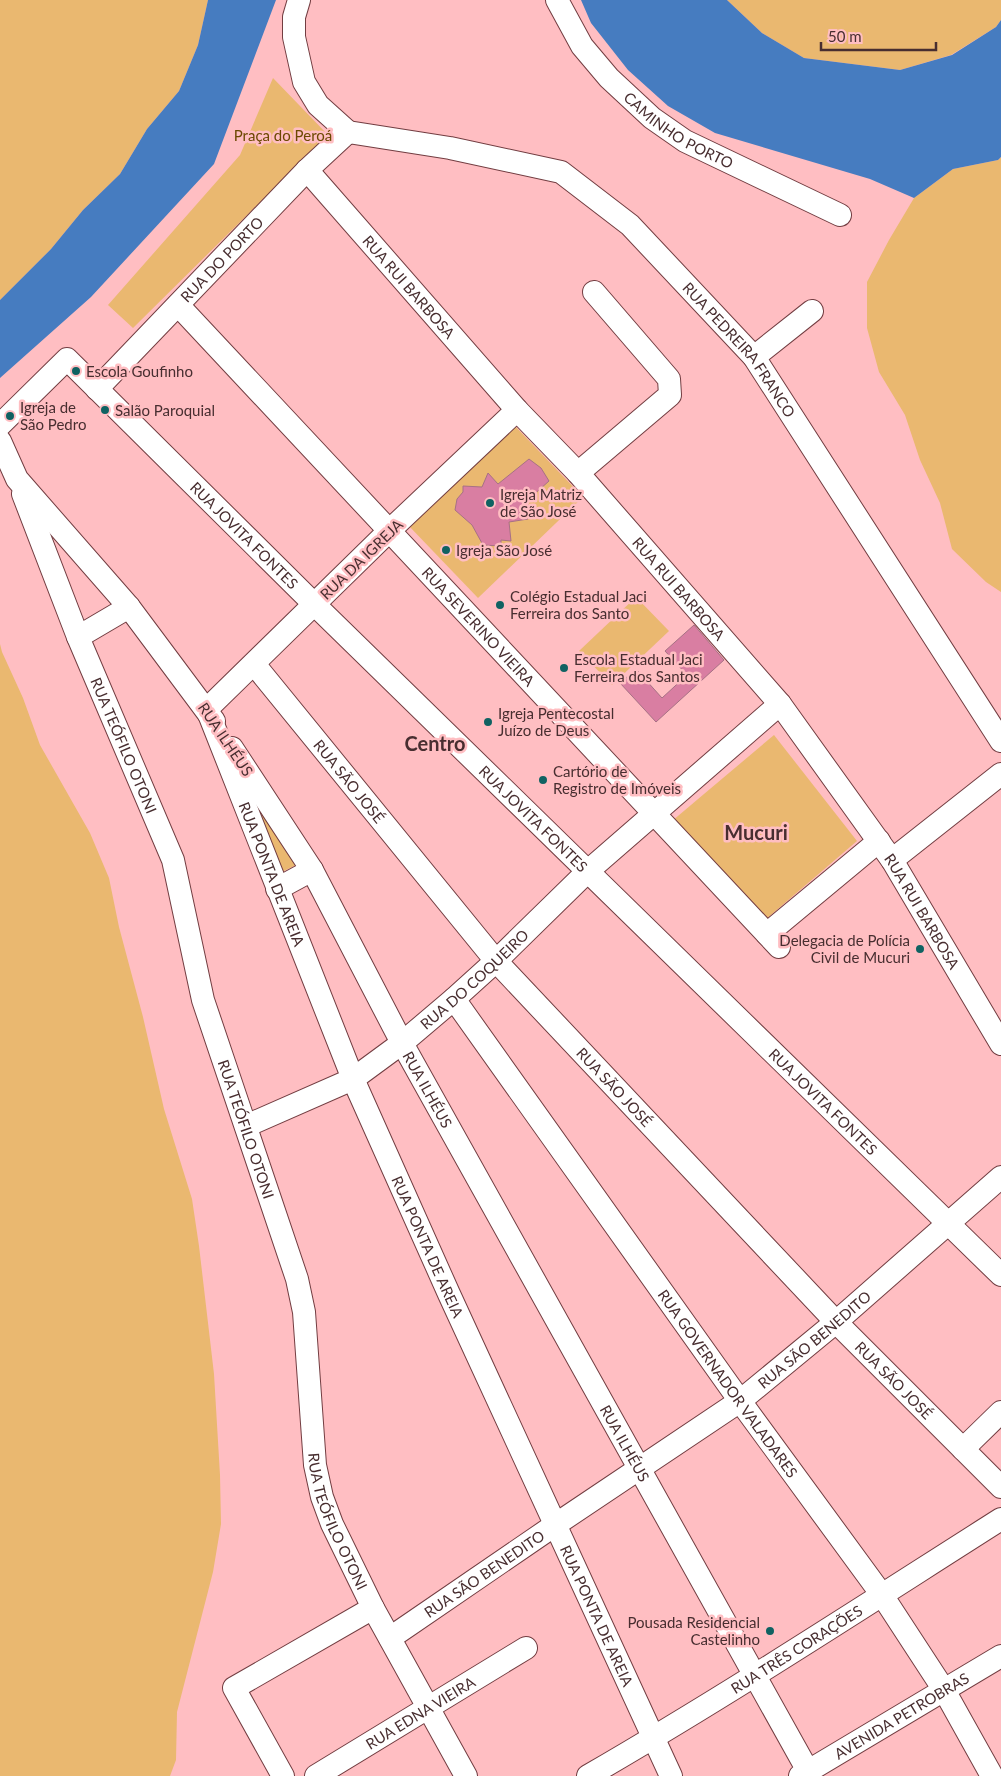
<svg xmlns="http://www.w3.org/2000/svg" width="1001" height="1776" font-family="Lato,sans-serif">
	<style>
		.green { fill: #eab870 }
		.water { fill: #467cc0 }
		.building { fill: #d97ea2; stroke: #a77185 }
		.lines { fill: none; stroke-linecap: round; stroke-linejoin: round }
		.minor-casing { stroke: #723d41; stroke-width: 24 }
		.minor { stroke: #fff; stroke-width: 22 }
		.poi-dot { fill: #106262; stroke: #ffbec2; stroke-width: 2 }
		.labels { text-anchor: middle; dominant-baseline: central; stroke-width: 5; stroke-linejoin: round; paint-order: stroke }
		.street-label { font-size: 15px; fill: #482e30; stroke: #ffbec2 }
		.park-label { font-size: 15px; fill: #6c4801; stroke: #ffbec2 }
		.poi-label { font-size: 15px; fill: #482e30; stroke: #ffbec2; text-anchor: start }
		.district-label { font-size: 20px; font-weight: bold; fill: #482e30; stroke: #ffbec2 }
	</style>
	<rect width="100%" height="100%" fill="#ffbec2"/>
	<g class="green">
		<polygon points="0,0 208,0 198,45 179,91 147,129 120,174 83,210 51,249 0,300"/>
		<polygon points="727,0 1001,0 1001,20 996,27 951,55 900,70 804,58 762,33"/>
		<polygon points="273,78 328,135 133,328 108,305 240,155"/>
		<polygon points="1001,157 1001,592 986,582 952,549 940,503 920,460 905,415 879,372 867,328 867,282 889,240 914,198 953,169 998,160"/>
		<polygon points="513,424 583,497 478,598 408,525"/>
		<polygon points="636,597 669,631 612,685 579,651"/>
		<polygon points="0,644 2,652 23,698 40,745 90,833 109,878 119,927 143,1017 164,1109 192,1199 199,1246 214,1374 220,1475 221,1524 213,1572 177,1712 176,1760 170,1776 0,1776"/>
		<polygon points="774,735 857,841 765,920 672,821"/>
		<polygon points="250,791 298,864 280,873"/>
	</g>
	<g class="water">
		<polygon points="208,0 276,0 214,164 91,297 0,378 0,300 51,249 83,210 120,174 147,129 179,91 198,45"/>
		<polygon points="581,0 727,0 762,33 804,58 900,70 952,55 996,27 1001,20 1001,157 998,160 953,169 914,198 870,179 715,133 668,106 628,70 591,23"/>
	</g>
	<g class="building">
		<polygon points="529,459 541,468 549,481 520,507 528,519 509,522 511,541 501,540 501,546 483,545 472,525 455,510 457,499 463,492 463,486 482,487 488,473 498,484"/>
		<polygon points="694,625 724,660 656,722 620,683 636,669 662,698 687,675 665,651"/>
	</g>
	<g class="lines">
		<g class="minor-casing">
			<g id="minor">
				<polyline points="299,0 294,17 294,37 304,82 318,105 348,132"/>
				<path id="s1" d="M557 0 582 46 609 78 652 118 685 141 840 215"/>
				<path id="s2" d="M348 132 450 148 561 172 630 225 754 357 1001 741"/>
				<path id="s3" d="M307 170 517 410 578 473 780 704 892 860 1001 1044"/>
				<path id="s4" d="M178 305 779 947"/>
				<polyline points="754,357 812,311"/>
				<path id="s5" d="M97 389 307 170 348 132"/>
				<path id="s6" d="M517 410 389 531 207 709 353 1079 449 1294 671 1776"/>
				<path id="s7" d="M0 425 67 359 314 604 1001 1275"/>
				<polyline points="0,441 17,479 129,607 214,721"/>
				<polyline points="578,473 670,395 669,379 594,292"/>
				<path id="s8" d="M23 494 78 637 173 860 203 1000 297 1279 304 1312 315 1465 322 1497 332 1524 373 1608 466 1776"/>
				<polyline points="78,637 129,607"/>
				<path id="s9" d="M254 664 496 961 836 1322 1001 1487"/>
				<path id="s10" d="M232 748 312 870 402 1043 808 1771"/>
				<polyline points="892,860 1001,774"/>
				<polyline points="277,889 312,870"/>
				<polyline points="767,934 879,841"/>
				<path id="s11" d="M454 999 740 1401 882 1595 944 1690 992 1776"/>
				<path id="s12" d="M246 1126 353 1079 402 1043 454 999 496 961 588 871 780 704"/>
				<polyline points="963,1449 1001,1412"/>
				<path id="s13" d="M390 1638 555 1525 740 1401 836 1322 1001 1177"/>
				<polyline points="283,1776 234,1688 373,1608"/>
				<path id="s14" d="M316 1776 526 1648"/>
				<path id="s15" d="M588 1776C728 1695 864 1606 1001 1519"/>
				<path id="s16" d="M800 1776 1001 1656"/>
			</g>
		</g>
		<use href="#minor" class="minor"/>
	</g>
	<g class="poi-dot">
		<circle cx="76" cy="371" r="5"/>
		<circle cx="105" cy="410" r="5"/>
		<circle cx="10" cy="416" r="5"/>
		<circle cx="490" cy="503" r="5"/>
		<circle cx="446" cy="550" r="5"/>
		<circle cx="500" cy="605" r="5"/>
		<circle cx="564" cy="668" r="5"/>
		<circle cx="488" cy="722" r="5"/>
		<circle cx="543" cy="780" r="5"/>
		<circle cx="920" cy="949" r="5"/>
		<circle cx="770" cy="1631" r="5"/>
	</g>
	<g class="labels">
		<g class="street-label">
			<text stroke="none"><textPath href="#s1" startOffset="182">CAMINHO PORTO</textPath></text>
			<text stroke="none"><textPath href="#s5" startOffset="180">RUA DO PORTO</textPath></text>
			<text stroke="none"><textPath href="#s3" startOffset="155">RUA RUI BARBOSA</textPath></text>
			<text stroke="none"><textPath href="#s2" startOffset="470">RUA PEDREIRA FRANCO</textPath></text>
			<text stroke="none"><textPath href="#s7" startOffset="344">RUA JOVITA FONTES</textPath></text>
			<text transform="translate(361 559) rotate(-44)">RUA DA IGREJA</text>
			<text stroke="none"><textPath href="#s3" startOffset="560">RUA RUI BARBOSA</textPath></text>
			<text stroke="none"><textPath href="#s4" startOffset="440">RUA SEVERINO VIEIRA</textPath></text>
			<text transform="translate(226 739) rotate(56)">RUA ILHÉUS</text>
			<text stroke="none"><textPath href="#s8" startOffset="271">RUA TEÓFILO OTONI</textPath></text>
			<text stroke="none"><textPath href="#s9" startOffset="151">RUA SÃO JOSÉ</textPath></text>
			<text stroke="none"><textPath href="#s7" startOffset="749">RUA JOVITA FONTES</textPath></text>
			<text stroke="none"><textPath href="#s6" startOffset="608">RUA PONTA DE AREIA</textPath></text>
			<text stroke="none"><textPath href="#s3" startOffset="965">RUA RUI BARBOSA</textPath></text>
			<text stroke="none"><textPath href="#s12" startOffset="274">RUA DO COQUEIRO</textPath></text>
			<text stroke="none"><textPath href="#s9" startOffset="556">RUA SÃO JOSÉ</textPath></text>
			<text stroke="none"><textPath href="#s10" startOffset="394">RUA ILHÉUS</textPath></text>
			<text stroke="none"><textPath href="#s7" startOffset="1154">RUA JOVITA FONTES</textPath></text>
			<text stroke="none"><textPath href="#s8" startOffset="675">RUA TEÓFILO OTONI</textPath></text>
			<text stroke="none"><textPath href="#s6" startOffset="1012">RUA PONTA DE AREIA</textPath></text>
			<text stroke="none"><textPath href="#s13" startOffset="519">RUA SÃO BENEDITO</textPath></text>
			<text stroke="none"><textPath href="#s9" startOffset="961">RUA SÃO JOSÉ</textPath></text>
			<text stroke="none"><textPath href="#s11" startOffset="472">RUA GOVERNADOR VALADARES</textPath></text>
			<text stroke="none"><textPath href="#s10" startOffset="799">RUA ILHÉUS</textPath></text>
			<text stroke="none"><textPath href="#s8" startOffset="1081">RUA TEÓFILO OTONI</textPath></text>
			<text stroke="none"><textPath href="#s13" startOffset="114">RUA SÃO BENEDITO</textPath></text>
			<text stroke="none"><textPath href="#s6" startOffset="1418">RUA PONTA DE AREIA</textPath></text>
			<text stroke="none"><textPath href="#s15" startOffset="244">RUA TRÊS CORAÇÕES</textPath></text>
			<text stroke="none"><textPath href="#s14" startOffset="122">RUA EDNA VIEIRA</textPath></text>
			<text stroke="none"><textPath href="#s16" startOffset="118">AVENIDA PETROBRAS</textPath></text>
		</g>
		<g class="park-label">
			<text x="283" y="135">Praça do Peroá</text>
		</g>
		<g class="poi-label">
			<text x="86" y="371">Escola Goufinho</text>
			<text x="20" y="407">Igreja de<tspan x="20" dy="17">São Pedro</tspan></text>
			<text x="115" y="410">Salão Paroquial</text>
			<text x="500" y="494">Igreja Matriz<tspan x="500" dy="17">de São José</tspan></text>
			<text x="456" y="550">Igreja São José</text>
			<text x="510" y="596">Colégio Estadual Jaci<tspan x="510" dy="17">Ferreira dos Santo</tspan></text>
			<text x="574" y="659">Escola Estadual Jaci<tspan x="574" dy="17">Ferreira dos Santos</tspan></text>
			<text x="498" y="713">Igreja Pentecostal<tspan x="498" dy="17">Juízo de Deus</tspan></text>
			<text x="553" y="771">Cartório de<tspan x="553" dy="17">Registro de Imóveis</tspan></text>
			<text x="910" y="940" text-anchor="end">Delegacia de Polícia<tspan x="910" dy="17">Civil de Mucuri</tspan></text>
			<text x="760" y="1622" text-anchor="end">Pousada Residencial<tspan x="760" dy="17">Castelinho</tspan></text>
		</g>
		<g class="district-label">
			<text x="435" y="743">Centro</text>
			<text x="756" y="832">Mucuri</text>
		</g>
	</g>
	<path d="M821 42v8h115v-8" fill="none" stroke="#482e30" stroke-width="2.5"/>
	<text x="828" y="42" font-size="15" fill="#482e30" stroke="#ffbec2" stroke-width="4" paint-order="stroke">50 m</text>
</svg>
